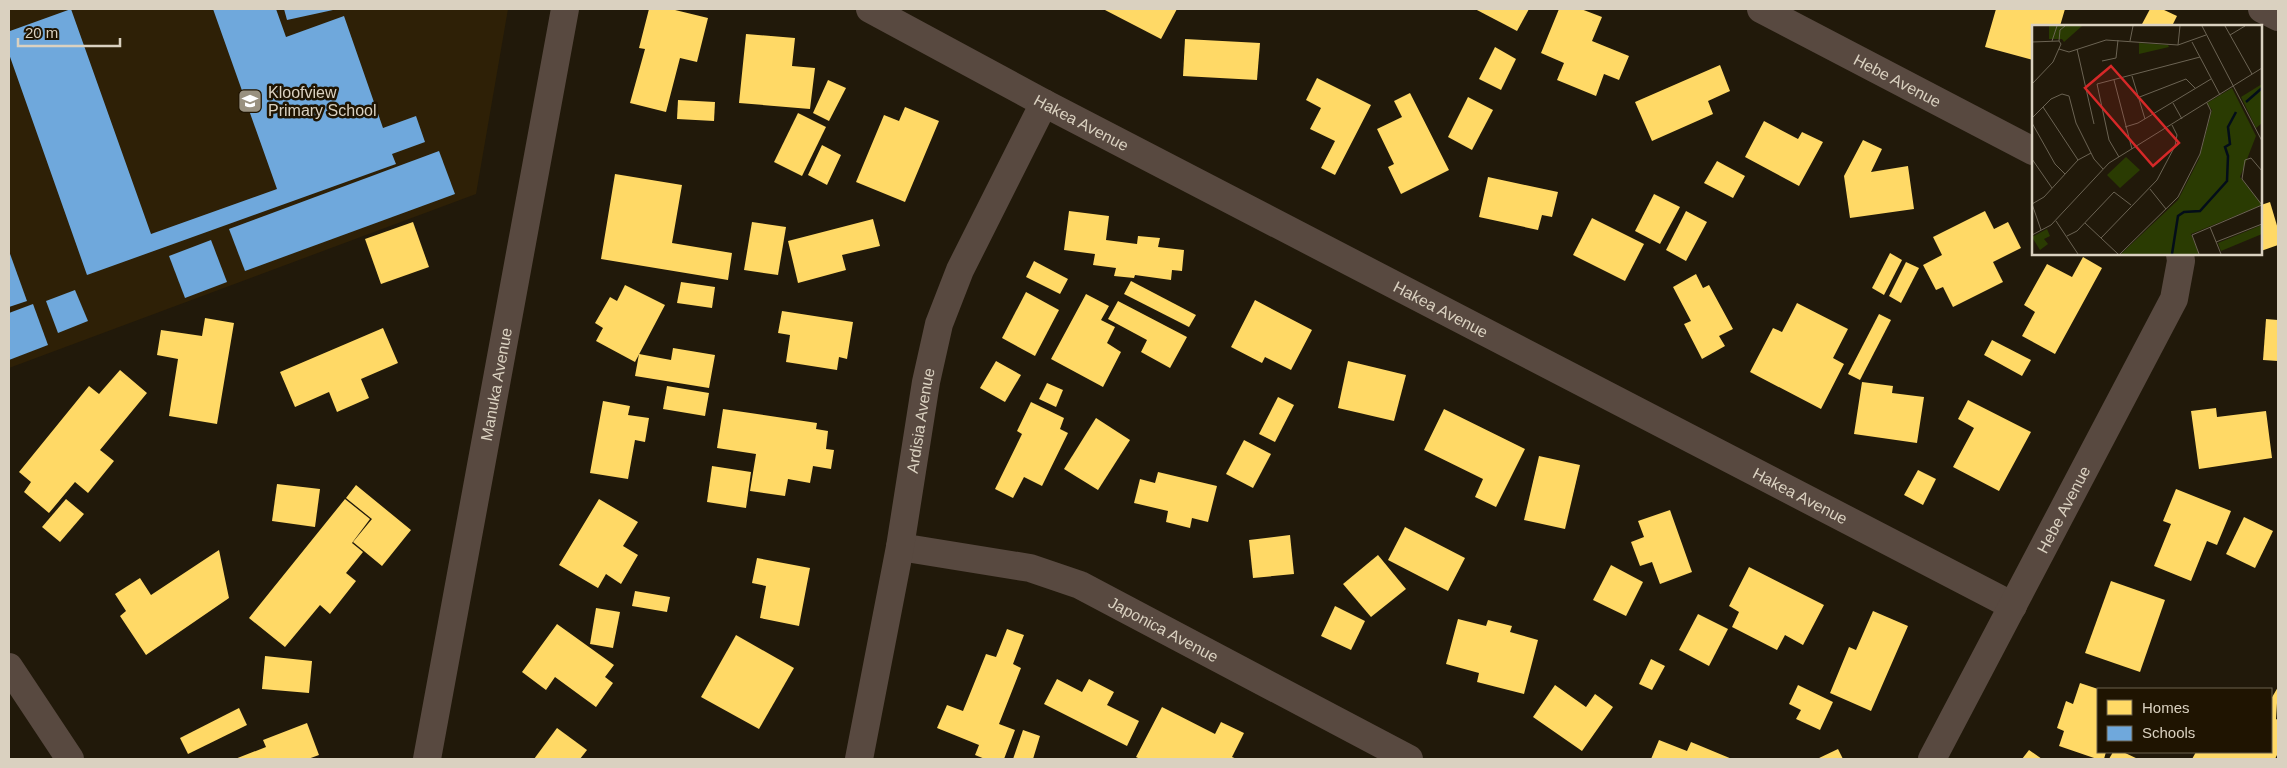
<svg xmlns="http://www.w3.org/2000/svg" width="2287" height="768" font-family="Helvetica,sans-serif">
	<style>
		.built { fill: #2e2006 }
		.homes { fill: #ffd966 }
		.schools { fill: #6fa8dc }
		.lines { fill: none; stroke-linecap: round; stroke-linejoin: round }
		.street { stroke: #584940; stroke-width: 28 }
		.labels { text-anchor: middle; dominant-baseline: central; stroke-width: 5; stroke-linejoin: round; paint-order: stroke }
		.street-label { font-size: 16px; fill: #dad1c0; stroke: #1f1401 }
		.poi-label { font-size: 16px; fill: #dad1c0; stroke: #1f1401; text-anchor: start }
		.inset-river { fill: none; stroke: #030d19; stroke-width: 2.5 }
		.inset-road { fill: none; stroke: #6b6353; stroke-width: 1 }
		.view { fill: #d62828; fill-opacity: 0.15; stroke: #d62828; stroke-width: 2.5 }
		.inset-edge { fill: none; stroke: #dad1c0; stroke-width: 2.5 }
	</style>
	<rect width="100%" height="100%" fill="#21190a"/>
	<polygon class="built" points="9,9 508,9 476,194 9,368"/>
	<g class="homes">
		<polygon points="649,9 671,9 708,18 697,62 680,58 666,112 630,103 645,49 639,48"/>
		<polygon points="1103,9 1177,9 1161,39"/>
		<polygon points="1475,9 1529,9 1517,31"/>
		<polygon points="1559,9 1581,9 1602,17 1592,41 1629,56 1619,80 1604,74 1596,96 1557,80 1564,63 1541,53"/>
		<polygon points="1996,9 2065,9 2060,26 2033,26 2033,60 1985,47"/>
		<polygon points="2150,9 2162,9 2177,16 2172,26 2141,26"/>
		<polygon points="746,34 795,38 792,66 815,68 810,109 739,103"/>
		<polygon points="1185,39 1260,43 1257,80 1183,76"/>
		<polygon points="1495,47 1516,59 1501,90 1479,79"/>
		<polygon points="1720,65 1730,91 1708,101 1713,114 1652,141 1635,102"/>
		<polygon points="1317,78 1371,105 1335,175 1321,168 1335,141 1310,129 1321,108 1306,100"/>
		<polygon points="828,80 846,88 829,121 813,113"/>
		<polygon points="1410,93 1449,170 1401,194 1388,167 1394,164 1377,129 1402,117 1394,101"/>
		<polygon points="1468,97 1493,110 1472,150 1448,137"/>
		<polygon points="678,100 715,102 714,121 677,119"/>
		<polygon points="905,107 939,121 905,202 856,182 884,115 899,121"/>
		<polygon points="798,113 826,127 802,176 774,162"/>
		<polygon points="1764,121 1798,139 1802,132 1823,142 1799,186 1745,157"/>
		<polygon points="1863,140 1882,149 1871,172 1908,166 1914,209 1850,218 1844,176"/>
		<polygon points="822,145 841,155 827,185 808,175"/>
		<polygon points="1717,161 1745,176 1733,198 1704,183"/>
		<polygon points="615,174 682,185 672,243 732,253 728,280 601,259"/>
		<polygon points="1488,177 1558,192 1552,217 1542,215 1538,230 1479,217"/>
		<polygon points="1654,194 1680,207 1660,244 1635,231"/>
		<polygon points="2270,202 2278,229 2278,245 2261,251 2261,205"/>
		<polygon points="1069,211 1109,216 1106,240 1137,244 1138,236 1160,238 1158,247 1184,250 1182,271 1172,270 1171,280 1135,275 1134,278 1114,276 1116,268 1093,265 1095,254 1064,250"/>
		<polygon points="1686,211 1707,222 1686,261 1666,250"/>
		<polygon points="1985,211 1994,229 2008,222 2021,248 1993,262 2003,282 1953,307 1943,287 1936,290 1923,265 1942,255 1933,237"/>
		<polygon points="1592,218 1644,244 1625,281 1573,255"/>
		<polygon points="873,219 880,246 842,255 846,270 798,283 788,241"/>
		<polygon points="413,222 429,267 381,284 365,239"/>
		<polygon points="752,222 786,227 778,275 744,270"/>
		<polygon points="1890,253 1902,260 1884,295 1872,288"/>
		<polygon points="2083,257 2102,268 2055,354 2022,336 2035,312 2024,305 2047,264 2072,277"/>
		<polygon points="1034,261 1068,279 1060,294 1026,277"/>
		<polygon points="1906,262 1919,268 1901,303 1889,296"/>
		<polygon points="1696,274 1703,288 1709,285 1733,329 1719,336 1725,346 1702,359 1684,324 1691,321 1673,287"/>
		<polygon points="1131,281 1196,315 1189,327 1124,294"/>
		<polygon points="681,282 715,287 712,308 677,303"/>
		<polygon points="625,285 665,305 635,362 596,341 603,328 595,323 610,297 617,301"/>
		<polygon points="1026,292 1059,310 1035,356 1002,338"/>
		<polygon points="1086,294 1109,306 1101,320 1115,327 1107,343 1121,352 1103,387 1051,359"/>
		<polygon points="1255,300 1312,330 1291,370 1265,357 1262,363 1231,347"/>
		<polygon points="1118,301 1187,337 1170,368 1141,352 1147,340 1108,319"/>
		<polygon points="1797,303 1848,329 1833,358 1844,364 1821,409 1750,372 1773,328 1782,332"/>
		<polygon points="782,311 853,322 847,359 839,357 837,370 786,362 790,335 778,333"/>
		<polygon points="1879,314 1891,320 1860,380 1848,374"/>
		<polygon points="205,318 234,323 217,424 169,416 178,359 157,355 161,330 202,336"/>
		<polygon points="2266,319 2278,320 2278,361 2263,360"/>
		<polygon points="383,328 398,363 361,379 369,398 337,412 329,392 295,407 280,372"/>
		<polygon points="1992,340 2031,360 2022,376 1984,355"/>
		<polygon points="673,348 715,355 709,388 635,376 639,354 671,360"/>
		<polygon points="996,361 1021,375 1005,402 980,388"/>
		<polygon points="1348,361 1406,375 1394,421 1338,408"/>
		<polygon points="120,370 147,393 100,450 114,461 88,493 75,482 49,513 24,492 31,482 19,472 89,386 99,394"/>
		<polygon points="1862,382 1893,386 1892,393 1924,397 1917,443 1854,434"/>
		<polygon points="1047,383 1063,390 1056,407 1039,399"/>
		<polygon points="667,386 709,393 705,416 663,409"/>
		<polygon points="1278,397 1294,405 1275,442 1259,434"/>
		<polygon points="1968,400 2031,432 1999,491 1953,467 1974,428 1958,419"/>
		<polygon points="603,401 630,406 628,415 649,418 645,442 635,440 628,479 590,473"/>
		<polygon points="1031,402 1064,418 1060,429 1068,433 1042,486 1024,477 1013,498 995,489 1022,434 1017,431"/>
		<polygon points="2216,408 2217,417 2266,411 2272,458 2199,469 2191,411"/>
		<polygon points="723,409 817,423 816,429 828,431 826,449 834,450 831,469 813,466 810,483 788,479 785,496 750,491 756,454 717,448"/>
		<polygon points="1444,409 1525,449 1496,507 1475,497 1483,479 1424,450"/>
		<polygon points="1096,418 1130,440 1098,490 1064,469"/>
		<polygon points="1244,440 1271,454 1253,488 1226,474"/>
		<polygon points="1539,456 1580,465 1565,529 1524,520"/>
		<polygon points="712,466 751,472 746,508 707,502"/>
		<polygon points="1918,470 1936,479 1923,505 1904,495"/>
		<polygon points="1158,472 1217,486 1208,522 1192,518 1190,528 1166,522 1168,511 1134,503 1140,479 1155,483"/>
		<polygon points="277,484 320,489 315,527 272,521"/>
		<polygon points="356,485 411,530 382,566 353,542 372,519 346,498"/>
		<polygon points="2176,489 2231,511 2217,545 2207,541 2191,581 2154,566 2171,524 2163,521"/>
		<polygon points="66,499 84,514 60,542 42,527"/>
		<polygon points="345,499 370,519 352,543 363,552 346,573 356,581 330,614 320,605 285,647 249,618"/>
		<polygon points="599,499 638,522 623,546 638,555 621,584 606,574 598,588 559,565"/>
		<polygon points="1670,510 1692,572 1660,584 1652,562 1640,566 1631,542 1644,537 1638,521"/>
		<polygon points="2244,517 2273,531 2255,568 2226,554"/>
		<polygon points="1405,527 1465,558 1448,591 1388,560"/>
		<polygon points="1290,535 1294,574 1253,578 1249,540"/>
		<polygon points="219,550 229,598 146,655 120,616 126,611 115,594 140,578 151,595"/>
		<polygon points="1378,555 1406,589 1371,617 1343,584"/>
		<polygon points="757,558 810,568 799,626 760,618 766,586 752,583"/>
		<polygon points="1611,565 1643,582 1626,616 1593,600"/>
		<polygon points="1749,567 1824,605 1803,645 1785,635 1777,650 1732,627 1739,612 1729,606"/>
		<polygon points="2111,581 2165,600 2140,672 2085,653"/>
		<polygon points="635,591 670,597 667,612 632,606"/>
		<polygon points="1335,606 1365,621 1351,650 1321,636"/>
		<polygon points="596,608 620,612 613,648 590,644"/>
		<polygon points="1873,611 1908,626 1871,711 1830,693 1849,647 1856,650"/>
		<polygon points="1698,614 1728,629 1709,666 1679,650"/>
		<polygon points="1458,619 1486,626 1488,620 1512,626 1510,632 1538,640 1524,694 1477,682 1479,673 1446,664"/>
		<polygon points="557,624 614,665 605,677 613,683 596,707 555,677 546,690 522,672"/>
		<polygon points="1007,629 1024,635 1013,664 1021,668 999,724 1015,730 1004,759 985,759 975,755 979,745 937,728 947,705 963,711 986,654 996,657"/>
		<polygon points="736,635 794,668 759,729 701,697"/>
		<polygon points="265,656 312,661 309,693 262,689"/>
		<polygon points="1651,659 1665,666 1652,690 1639,684"/>
		<polygon points="1057,679 1082,692 1089,679 1114,692 1107,705 1139,721 1127,746 1044,704"/>
		<polygon points="2080,683 2098,689 2098,752 2106,752 2104,759 2097,759 2059,746 2064,731 2057,728 2066,701 2073,704"/>
		<polygon points="1555,685 1586,707 1595,694 1613,707 1582,751 1533,717"/>
		<polygon points="1798,685 1833,702 1820,730 1796,719 1801,710 1789,704"/>
		<polygon points="2278,687 2276,719 2278,720 2278,753 2275,759 2192,759 2196,752 2271,752 2271,699"/>
		<polygon points="1162,707 1215,734 1221,722 1244,733 1232,757 1237,759 1140,759 1136,757"/>
		<polygon points="239,708 247,725 188,754 180,738"/>
		<polygon points="307,723 319,755 308,759 235,759 266,747 263,740"/>
		<polygon points="557,728 587,750 580,759 534,759"/>
		<polygon points="1023,730 1040,736 1033,759 1013,759"/>
		<polygon points="1659,740 1687,751 1691,742 1732,759 1651,759"/>
		<polygon points="1838,749 1843,759 1817,759"/>
		<polygon points="2029,750 2042,759 2022,759"/>
		<polygon points="2113,752 2123,752 2138,759 2109,759"/>
	</g>
	<g class="schools">
		<polygon points="71,9 151,234 277,189 213,9 276,9 286,37 344,16 383,128 416,116 425,142 392,154 396,164 87,275 9,54 9,27 10,31"/>
		<polygon points="284,9 333,9 333,10 287,20"/>
		<polygon points="439,151 455,194 245,271 229,229"/>
		<polygon points="211,240 227,282 185,298 169,256"/>
		<polygon points="9,251 27,301 9,307"/>
		<polygon points="75,290 88,321 58,333 46,301"/>
		<polygon points="33,304 48,345 9,360 9,313"/>
	</g>
	<g class="lines">
		<g class="street">
			<path id="s1" d="M870 9 1044 103 2013 606"/>
			<path id="s2" d="M1761 9 2033 151"/>
			<polyline points="2262,9 2278,17"/>
			<path id="s3" d="M900 547 1030 568 1080 585 1409 759"/>
			<polyline points="9,667 70,759"/>
			<path id="s4" d="M427 759 565 9"/>
			<path id="s5" d="M859 759 900 547 926 382 939 324 960 270 1044 103"/>
			<path id="s6" d="M1932 759 2174 299 2181 261 2180 254"/>
		</g>
	</g>
	<defs>
		<g id="school-square" transform="scale(1.25)"><rect x="-9" y="-9" width="18" height="18" rx="4" fill="#999180" stroke="#1f1401"/><path d="M0-5L7-2L0 1L-7-2ZM-4 1L0 2.5L4 1V4Q0 6-4 4Z" fill="#fff"/></g>
	</defs>
	<g fill-rule="evenodd">
		<use href="#school-square" x="250" y="101"/>
	</g>
	<g class="labels">
		<g class="street-label">
			<text stroke="none"><textPath href="#s2" startOffset="154">Hebe Avenue</textPath></text>
			<text stroke="none"><textPath href="#s1" startOffset="240">Hakea Avenue</textPath></text>
			<text stroke="none"><textPath href="#s1" startOffset="645">Hakea Avenue</textPath></text>
			<text stroke="none"><textPath href="#s4" startOffset="381">Manuka Avenue</textPath></text>
			<text stroke="none"><textPath href="#s5" startOffset="344">Ardisia Avenue</textPath></text>
			<text stroke="none"><textPath href="#s1" startOffset="1050">Hakea Avenue</textPath></text>
			<text stroke="none"><textPath href="#s6" startOffset="282">Hebe Avenue</textPath></text>
			<text stroke="none"><textPath href="#s3" startOffset="279">Japonica Avenue</textPath></text>
		</g>
		<g class="poi-label">
			<text x="268" y="92">Kloofview<tspan x="268" dy="18">Primary School</tspan></text>
		</g>
	</g>
	<g transform="translate(2032 25)">
		<rect width="230" height="230" fill="#21190a"/>
		<path d="M17 1H50L32 17 30 14H17ZM107 18 136 20 137 22 107 29ZM230 59V98L224 103 209 72ZM200 63 224 111 208 152 230 180 159 209 167 229H89L146 175 167 134 180 85 175 78ZM94 132 108 145 88 163 75 150ZM230 200V209L189 226 186 218ZM15 204 18 211 12 214 16 219 8 225 0 212Z" fill="#2a3b02"/>
		<path class="inset-river" d="M214 77 230 63M140 229 146 191 152 187 168 186 195 156 196 131 193 122 198 119 196 102 204 87"/>
		<path class="inset-road" d="M170 1 230 116M193 1 220 49M198 10 213 1M20 16 25 1M27 16 28 5 33 1M98 16 101 1M0 17 27 16 29 19 21 37 0 59M160 17 188 70M146 20 148 1M27 24 37 27 74 15 146 20 174 10M45 24 62 99M70 36 84 33 86 15M100 51 113 94M82 55 100 124M105 73 154 54 163 63M141 78 150 94M11 82 46 135M0 93 19 74 30 69 37 71 44 98 62 134 71 144M0 98 23 139 33 149M93 102 106 98 179 54M87 132 77 115 65 59 168 32M0 134 20 163M230 146 219 133 213 135 210 154 230 180M118 164 134 184M0 179 12 172 46 135 59 128M0 179 9 205M24 196 46 229M53 198 86 229M178 202 189 229M0 210 19 200 77 138 230 43M35 211 45 206 82 167 99 180M69 213 125 155 143 121 145 110 140 100M184 217 230 199M88 229 146 172 168 129 179 86 175 78M167 229 160 210 230 180"/>
		<path class="view" d="M79 41 147 118 121 141 53 63Z"/>
		<rect width="230" height="230" class="inset-edge"/>
	</g>
	<rect width="2287" height="768" fill="none" stroke="#dad1c0" stroke-width="20"/>
	<rect x="2097" y="688" width="175" height="65" fill="#1f1401" stroke="#6a604d"/>
	<rect x="2107" y="700" width="25" height="15" fill="#ffd966" stroke="#6a604d"/>
	<text x="2142" y="713" font-size="15" fill="#dad1c0">Homes</text>
	<rect x="2107" y="726" width="25" height="15" fill="#6fa8dc" stroke="#6a604d"/>
	<text x="2142" y="738" font-size="15" fill="#dad1c0">Schools</text>
	<path d="M18 38v8h102v-8" fill="none" stroke="#dad1c0" stroke-width="2.5"/>
	<text x="25" y="38" font-size="15" fill="#dad1c0" stroke="#1f1401" stroke-width="4" paint-order="stroke">20 m</text>
</svg>
